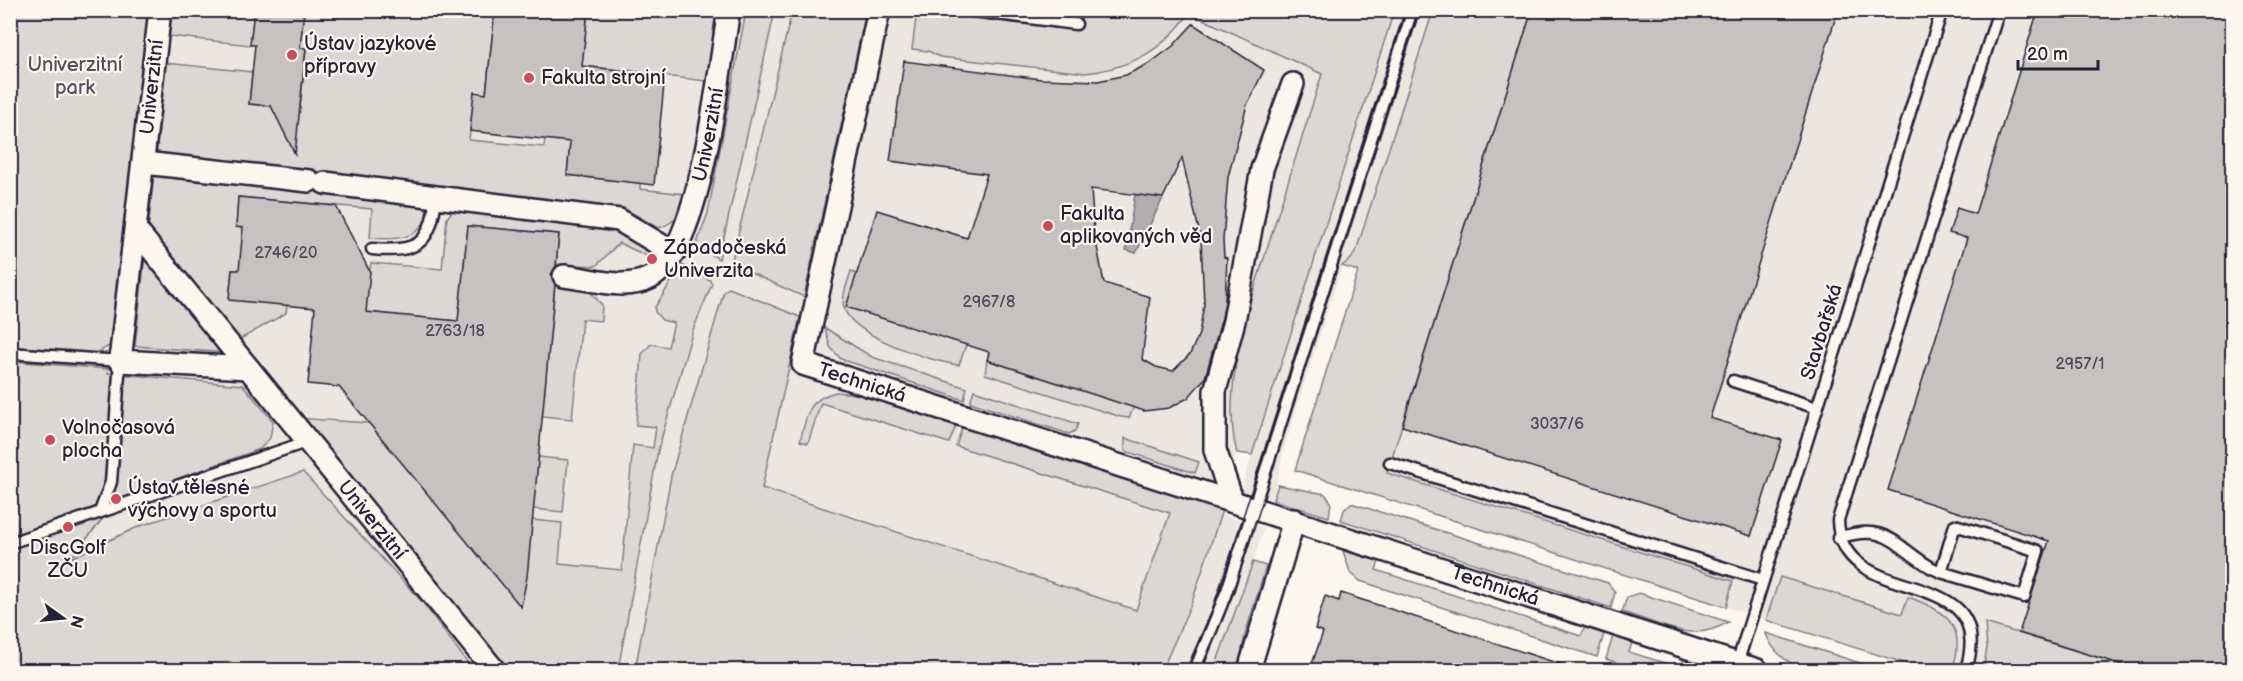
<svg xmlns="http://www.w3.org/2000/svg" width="2243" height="681" font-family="'Balsamiq Sans',sans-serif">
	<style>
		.built { fill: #ebe7df }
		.green { fill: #dbd8d3; stroke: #7e7d87; stroke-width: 1.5 }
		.water { fill: #b1aeb0; stroke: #787681; stroke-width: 1.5 }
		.building { fill: #c6c2c0; stroke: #22223b; stroke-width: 1.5; fill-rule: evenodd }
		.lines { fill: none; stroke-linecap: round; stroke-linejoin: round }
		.lane-casing { stroke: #22223b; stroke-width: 15 }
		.street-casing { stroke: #22223b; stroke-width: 26 }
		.lane { stroke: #fbf7ec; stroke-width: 10 }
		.street { stroke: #fbf7ec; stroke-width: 21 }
		.tram { stroke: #22223b; stroke-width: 1.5 }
		.poi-dot { fill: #d1495b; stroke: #fbf7ec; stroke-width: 2 }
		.labels { text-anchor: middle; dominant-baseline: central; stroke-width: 4.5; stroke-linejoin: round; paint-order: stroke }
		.number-label { font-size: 16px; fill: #4b4a5c }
		.poi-label { font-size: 20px; fill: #22223b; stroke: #fbf7ec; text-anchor: start }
		.park-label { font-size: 20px; fill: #505061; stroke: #fbf7ec }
		.street-label { font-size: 20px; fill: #22223b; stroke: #fbf7ec }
	</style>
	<rect width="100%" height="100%" fill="#fbf7ec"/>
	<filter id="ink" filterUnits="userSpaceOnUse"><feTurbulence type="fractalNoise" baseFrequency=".0167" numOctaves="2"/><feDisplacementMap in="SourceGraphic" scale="12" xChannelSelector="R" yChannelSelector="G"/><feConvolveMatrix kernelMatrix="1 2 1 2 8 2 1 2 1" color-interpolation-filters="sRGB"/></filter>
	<g filter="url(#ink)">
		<g class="built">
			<polygon points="10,11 1363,11 1237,453 1208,506 1150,670 473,670 423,603 11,670"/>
			<polygon points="1394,11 1433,11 1357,248 1352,258 1342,266 1284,448 1273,500 1241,490"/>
			<polygon points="1532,11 2232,11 2232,670 1927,670 1726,607 1733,581 1387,473"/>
			<polygon points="1221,514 1264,528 1235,617 1214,670 1162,670 1192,602"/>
		</g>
		<g class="green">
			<polygon points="172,10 254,11 250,45 169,36"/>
			<polygon points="10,11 148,11 111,345 93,355 11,349"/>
			<path d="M304 11H495L486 94 474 93 469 140 544 147 549 103 568 105 573 63 582 64 588 11H719L706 81 578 66 567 175 640 183V189L685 194C682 213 677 222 659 228L623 208 156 156 166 63 252 72 249 104 300 109 306 49 300 48Z"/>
			<polygon points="746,11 775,11 719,259 696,246 708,213"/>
			<polygon points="792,11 866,11 804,297 731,264"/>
			<path d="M917 11H1394L1252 455 1237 453C1226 413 1235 368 1242 328L1322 74 1198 17 1191 11C1163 50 1134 67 1086 73L940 57 928 51 912 49Z"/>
			<polygon points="1433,11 1532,11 1387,473 1733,581 1726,607 1295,470 1358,271 1342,266 1352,258 1357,248"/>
			<path d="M154 173 421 203 427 212C423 241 392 240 370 238L372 209 239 197 236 226 245 228 242 234 241 270H232L229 299 287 305 286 313 237 341 148 231Z"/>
			<polygon points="453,210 618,226 657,250 649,257 619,243 596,266 556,264 559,234 468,226 458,321 363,312 371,263 442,269 447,218"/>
			<polygon points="145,256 228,353 135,346"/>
			<polygon points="682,265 710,280 712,284 693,330 658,450 618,670 501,670 297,418 368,423 532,520 562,523 559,564 622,570 633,445 653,448 656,427 636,425 642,354 651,344 668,347 674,323 662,320 655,312 655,307"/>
			<path d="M851 271 966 345 959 365C932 362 852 336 844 308 841 296 848 282 851 271Z"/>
			<polygon points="555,283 588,289 602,305 601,321 582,319 572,419 542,416"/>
			<polygon points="729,288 800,317 762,488 1136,610 1170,513 956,446 962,428 1222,510 1192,602 1162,670 635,670 671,476 724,291"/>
			<polygon points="825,328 872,357 967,388 964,400 841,359 830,347"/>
			<polygon points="987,360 1134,407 1129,418 1121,417 985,374"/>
			<polygon points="11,361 108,369 108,373 243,385 273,421 270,438 260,449 118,500 71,558 140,526 303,472 423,603 473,670 11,670"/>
			<polygon points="974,390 1078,424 1075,431 1069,434 970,402"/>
			<path d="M836 392 856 394 956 426 949 443 821 403 808 443 800 441C807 415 807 399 836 392Z"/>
			<polygon points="1125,438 1199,462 1195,473 1125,451"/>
			<polygon points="538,457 568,460 563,512 533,509"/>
			<polygon points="1278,485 1325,494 1331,502 1329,517 1273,500"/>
			<polygon points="1351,503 1608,583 1615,592 1611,608 1341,520 1344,510"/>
			<polygon points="1343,551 1379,561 1376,570 1581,636 1585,627 1604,634 1597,657 1360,581 1350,572"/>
			<polygon points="1253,562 1266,566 1245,635 1238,670 1214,670"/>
			<path d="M1780 577 1902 614 1908 597C1946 610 1968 627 1952 670H1927L1766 620Z"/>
			<path d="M1639 593 1728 622C1692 645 1660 623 1622 612L1627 597Z"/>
			<polygon points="1985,623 2139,670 1983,670 1987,648"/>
			<path d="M1766 634V633L1882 670C1838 671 1784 681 1766 634Z"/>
			<polygon points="1613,636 1632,643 1629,652 1681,668 1684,659 1717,670 1640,670 1606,659"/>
		</g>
		<polygon class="water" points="1135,194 1163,198 1136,253 1126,250"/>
		<g class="building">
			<polygon points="254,10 304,10 300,48 306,48 295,154 271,106 249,104 255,45 250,45"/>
			<polygon points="495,10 588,10 582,66 665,75 654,185 567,175 570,142 470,131 474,92 486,94"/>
			<polygon points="1532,10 1838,10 1710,418 1782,440 1751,536 1402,426"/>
			<polygon points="2038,10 2232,10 2232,670 2139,670 2019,633 2049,541 1888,490 1967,238 1949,233 1957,208 1975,214"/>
			<path d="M1193 24 1264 70 1247 105 1228 177 1223 240 1224 257 1227 258 1225 302 1222 318 1205 378 1188 398 1169 408 1144 411 987 360 989 352 846 307 877 210 967 238 987 174 890 161 904 61 1041 79 1098 81 1126 75 1150 63 1173 46ZM1182 158 1201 239 1204 304 1199 334 1190 354 1173 371 1156 367 1142 359 1150 297 1104 283 1094 231 1091 189 1163 198Z"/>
			<polygon points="238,197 336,206 370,272 366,312 458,321 468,226 559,234 556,266 551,275 555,284 527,577 521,607 339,387 308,384 315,308 229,300 232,270 239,270 243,228 236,227"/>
			<polygon points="1341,593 1566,666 1565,670 1310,670 1323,632 1315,629 1325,596 1339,601"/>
		</g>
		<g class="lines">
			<g class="lane-casing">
				<g id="lane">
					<polyline points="965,10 1076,24"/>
					<path d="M372 249C418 253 431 244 436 197"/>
					<polyline points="10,353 120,361 111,482 100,512"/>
					<polyline points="1733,381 1817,408"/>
					<polyline points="1390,463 1763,580"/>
					<path d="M1838 538C1888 522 1893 545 1932 568L1941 572 2024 597 2038 551 1955 525 1941 572"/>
					<polyline points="10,543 309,441"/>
					<polyline points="1737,664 1942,10"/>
					<polyline points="1195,670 1227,591 1413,10"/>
					<path d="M1966 670C2000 558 1840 613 1838 520L1999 10"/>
				</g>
			</g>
			<g class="street-casing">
				<g id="street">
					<polyline points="160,10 120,361 248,368"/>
					<path id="s1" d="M879 10 803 364 1757 670"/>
					<polyline points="144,163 309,181"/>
					<polyline points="325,183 619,220 674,253"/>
					<path id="s2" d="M136 230 494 670"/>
					<path id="s3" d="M564 276C592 279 624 291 650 278 702 251 719 67 729 10"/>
					<polyline points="1232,500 1215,450 1215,391 1234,321 1262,169 1293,84"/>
					<polyline points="1249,670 1294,520"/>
				</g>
			</g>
			<use href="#lane" class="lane"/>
			<use href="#street" class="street"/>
			<g class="tram">
				<polyline points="1186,670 1212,610 1233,548 1405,10"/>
				<polyline points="1200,670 1224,616 1246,553 1418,10"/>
			</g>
		</g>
	</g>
	<g class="poi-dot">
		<circle cx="292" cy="55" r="6"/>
		<circle cx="529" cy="78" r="6"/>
		<circle cx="1048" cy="226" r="6"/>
		<circle cx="652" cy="259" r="6"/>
		<circle cx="50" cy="440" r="6"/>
		<circle cx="116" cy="499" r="6"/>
		<circle cx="68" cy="527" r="6"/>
	</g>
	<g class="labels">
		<g class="number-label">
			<text x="286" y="253">2746/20</text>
			<text x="989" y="302">2967/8</text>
			<text x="455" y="331">2763/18</text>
			<text x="2080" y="364">2957/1</text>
			<text x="1557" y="424">3037/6</text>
		</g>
		<g class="poi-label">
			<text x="304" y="44">Ústav jazykové<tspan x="304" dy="23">přípravy</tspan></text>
			<text x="541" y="78">Fakulta strojní</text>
			<text x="1060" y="214">Fakulta<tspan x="1060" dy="23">aplikovaných věd</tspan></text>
			<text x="664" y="248">Západočeská<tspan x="664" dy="23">Univerzita</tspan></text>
			<text x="62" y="428">Volnočasová<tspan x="62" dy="23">plocha</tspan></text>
			<text x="128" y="488">Ústav tělesné<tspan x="128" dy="23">výchovy a sportu</tspan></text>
			<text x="68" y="548" text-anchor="middle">DiscGolf<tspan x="68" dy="23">ZČU</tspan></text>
		</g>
		<g class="park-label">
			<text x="75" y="65">Univerzitní<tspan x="75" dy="23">park</tspan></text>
		</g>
		<g class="street-label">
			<text transform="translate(152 87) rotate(-84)">Univerzitní</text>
			<text stroke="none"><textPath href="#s3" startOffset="246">Univerzitní</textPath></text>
			<text transform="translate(1822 332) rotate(-73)">Stavbařská</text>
			<text stroke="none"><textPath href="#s1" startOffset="424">Technická</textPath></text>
			<text stroke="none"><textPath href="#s2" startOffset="374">Univerzitní</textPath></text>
			<text stroke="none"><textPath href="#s1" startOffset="1089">Technická</textPath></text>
		</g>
	</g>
	<rect width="2243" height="681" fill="none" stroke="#fbf7ec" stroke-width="36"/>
	<rect x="18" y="18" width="2207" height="645" fill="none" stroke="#22223b" stroke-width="2" filter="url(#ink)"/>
	<g transform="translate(63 618) rotate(105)" stroke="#fbf7ec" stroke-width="4.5" paint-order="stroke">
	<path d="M0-4.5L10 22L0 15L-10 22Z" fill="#22223b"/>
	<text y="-9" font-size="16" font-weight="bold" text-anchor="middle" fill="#22223b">N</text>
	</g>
	<path d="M2018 60v9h80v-9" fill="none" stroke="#22223b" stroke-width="3"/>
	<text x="2027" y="60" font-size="18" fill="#22223b" stroke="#fbf7ec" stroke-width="4.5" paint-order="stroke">20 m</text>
</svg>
